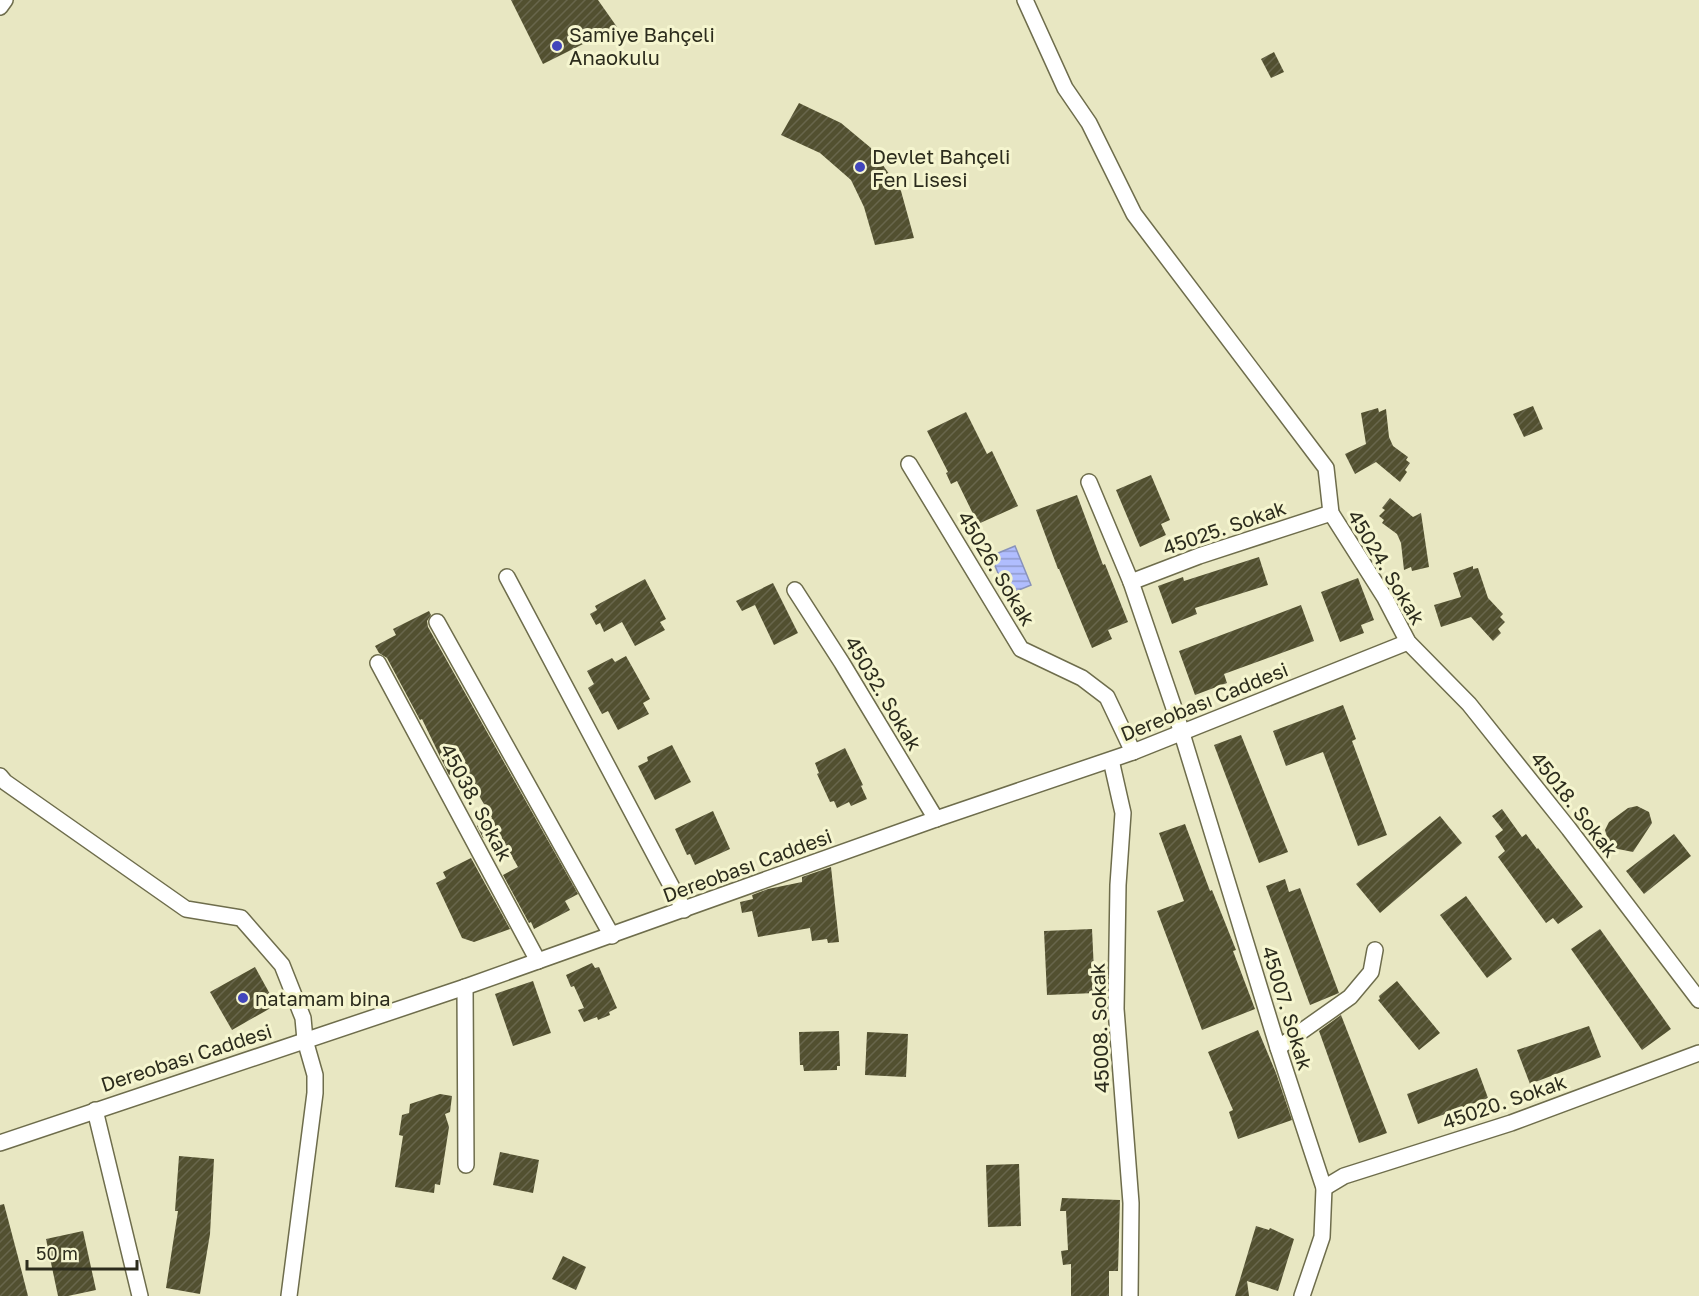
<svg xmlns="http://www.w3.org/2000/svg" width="1699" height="1296" font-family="'Golos Text',sans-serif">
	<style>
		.water { fill: url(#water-rules); stroke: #8892ba; stroke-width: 1.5 }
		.building { fill: url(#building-hatch) }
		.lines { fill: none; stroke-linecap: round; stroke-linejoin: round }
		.minor-casing { stroke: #6e6d4c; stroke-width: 18 }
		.minor { stroke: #fff; stroke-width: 15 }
		.poi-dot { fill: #4246bb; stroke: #f5f5cf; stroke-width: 2 }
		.labels { text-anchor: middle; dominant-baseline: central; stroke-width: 6; stroke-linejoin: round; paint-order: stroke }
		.poi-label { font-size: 20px; fill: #2c2c1d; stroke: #f5f5cf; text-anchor: start }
		.street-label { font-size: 20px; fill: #2c2c1d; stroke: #f5f5cf }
	</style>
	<defs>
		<pattern id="water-rules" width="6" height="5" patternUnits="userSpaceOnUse" patternTransform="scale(1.5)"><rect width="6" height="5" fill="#b0bdfe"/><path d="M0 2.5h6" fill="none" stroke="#8f9acd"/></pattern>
		<pattern id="building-hatch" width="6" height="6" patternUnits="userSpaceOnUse" patternTransform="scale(1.5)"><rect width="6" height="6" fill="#525030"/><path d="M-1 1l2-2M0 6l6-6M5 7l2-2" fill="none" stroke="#68664c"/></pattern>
	</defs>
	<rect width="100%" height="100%" fill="#e8e7c2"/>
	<polygon class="water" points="1015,546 1031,585 1007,595 991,556"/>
	<g class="building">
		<polygon points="511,0 598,0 617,27 543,64"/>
		<polygon points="1274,52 1284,72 1271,78 1261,59"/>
		<polygon points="799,103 841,123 871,148 901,191 914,238 875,245 864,207 851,180 820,153 781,135"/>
		<polygon points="1533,406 1543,429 1524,437 1513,414"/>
		<polygon points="1378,408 1379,412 1386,409 1389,437 1393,446 1408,457 1406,460 1410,463 1405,470 1407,472 1400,482 1376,462 1355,474 1345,454 1366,444 1361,413"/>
		<polygon points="966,412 987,454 992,451 1018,506 978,524 957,481 951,484 946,473 948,472 927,431"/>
		<polygon points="1151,475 1170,520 1161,524 1166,535 1140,547 1116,490"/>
		<polygon points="1077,495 1103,565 1105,564 1128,622 1108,630 1112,639 1092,648 1059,569 1058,569 1036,510"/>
		<polygon points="1390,498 1413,517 1421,513 1429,567 1412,571 1411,567 1404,570 1401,543 1397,534 1382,523 1384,520 1379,516 1385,510 1382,508"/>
		<polygon points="1259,557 1268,585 1195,608 1197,614 1172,624 1158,586 1183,577 1184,581"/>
		<polygon points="1473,566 1473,569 1478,568 1488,598 1503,614 1500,617 1505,622 1498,629 1501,633 1493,641 1471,617 1441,627 1434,605 1461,597 1453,573"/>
		<polygon points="1358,578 1374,620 1361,625 1364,633 1340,642 1321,592"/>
		<polygon points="645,579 666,619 660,622 665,630 635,646 622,622 604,632 600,623 596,625 590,614 597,610 595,606"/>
		<polygon points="773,583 798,633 774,645 755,605 742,611 736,601"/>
		<polygon points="1301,605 1314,641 1224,674 1227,683 1195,695 1179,651"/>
		<polygon points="429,611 431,615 427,621 428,627 578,894 565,901 570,910 534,929 531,922 529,923 503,875 518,867 497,830 483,838 477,826 492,818 463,768 449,775 422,719 420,720 387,658 379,653 375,646 396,635 393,629"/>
		<polygon points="626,656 650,699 643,703 649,714 618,730 608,711 602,714 588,688 594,684 587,671 612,658 615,662"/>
		<polygon points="1343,705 1356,739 1352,741 1387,835 1358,846 1323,752 1286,766 1273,731"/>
		<polygon points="1241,735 1288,852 1259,863 1214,745"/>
		<polygon points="672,745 691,782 655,800 638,766 648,761 647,757"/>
		<polygon points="845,748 863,785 861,786 867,799 851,806 849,802 837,808 834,801 830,802 817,774 819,773 815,763"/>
		<polygon points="1637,806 1649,812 1652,823 1633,852 1613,848 1608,840 1605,830 1609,822 1628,808"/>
		<polygon points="1502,809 1522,837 1526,834 1537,849 1538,848 1583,907 1558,924 1553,918 1546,923 1498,857 1505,851 1495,836 1503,830 1492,816"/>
		<polygon points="713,811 730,849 695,865 690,854 687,855 675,829"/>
		<polygon points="1440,816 1462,843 1380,913 1356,884"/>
		<polygon points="1185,824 1210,891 1212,890 1236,950 1233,951 1255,1009 1202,1030 1157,911 1184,901 1159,833"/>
		<polygon points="1674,834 1691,856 1644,894 1626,871"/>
		<polygon points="471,858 510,929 474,942 462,938 436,883 446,878 443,872"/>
		<polygon points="831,867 839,942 828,943 827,939 812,941 810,928 758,937 752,911 742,913 740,902 753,899 752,895 768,889 802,882 802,877"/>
		<polygon points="1285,879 1289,892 1300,888 1339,993 1310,1005 1266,886"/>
		<polygon points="1466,896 1512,959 1487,978 1440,915"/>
		<polygon points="1092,929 1095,993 1047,995 1044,931"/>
		<polygon points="1600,929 1671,1029 1642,1050 1571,949"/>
		<polygon points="592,963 595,968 599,967 617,1008 609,1012 610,1015 598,1020 597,1017 584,1022 578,1010 584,1008 574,986 571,987 566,975"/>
		<polygon points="255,967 276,1005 232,1030 210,992"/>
		<polygon points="533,981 551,1033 513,1046 495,994"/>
		<polygon points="1397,981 1440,1033 1419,1050 1378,1000 1380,999 1379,996"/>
		<polygon points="1341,1015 1387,1133 1359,1143 1319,1031"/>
		<polygon points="1589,1026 1601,1057 1530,1084 1517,1050"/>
		<polygon points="1258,1030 1276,1073 1292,1120 1238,1139 1229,1112 1233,1110 1208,1052"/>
		<polygon points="839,1031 840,1066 837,1066 837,1070 804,1071 803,1065 800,1065 799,1032"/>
		<polygon points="867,1032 908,1034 906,1077 865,1075"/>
		<polygon points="1477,1068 1488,1098 1418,1124 1407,1094"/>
		<polygon points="440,1094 452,1096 450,1112 445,1114 449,1127 440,1185 435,1184 434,1193 395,1187 403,1136 399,1135 402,1115 409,1113 410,1104"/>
		<polygon points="500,1152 539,1160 533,1193 493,1185"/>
		<polygon points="179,1156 214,1159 210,1234 200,1294 166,1288 178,1211 175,1211"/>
		<polygon points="1019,1164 1021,1226 988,1227 986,1165"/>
		<polygon points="1062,1198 1120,1200 1118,1271 1109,1271 1109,1296 1071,1296 1071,1264 1063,1265 1061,1251 1068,1250 1066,1211 1060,1211"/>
		<polygon points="4,1204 18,1257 28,1296 0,1296 0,1205"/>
		<polygon points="1256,1226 1269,1230 1270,1228 1294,1239 1278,1291 1247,1281 1249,1296 1235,1296"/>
		<polygon points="83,1231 96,1290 68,1296 58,1296 46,1239"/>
		<polygon points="563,1256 586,1267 576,1290 552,1279"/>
	</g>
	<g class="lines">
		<g class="minor-casing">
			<g id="minor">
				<polyline points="1025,0 1065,88 1089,123 1134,214 1326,468 1331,513 1385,598 1408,642 1469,704 1569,829 1699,1000"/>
				<polyline points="0,7 5,0"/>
				<polyline points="909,464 1021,649 1082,678 1107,697 1133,752"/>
				<polyline points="1089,482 1131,582 1176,714 1278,1048 1324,1188 1322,1237 1302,1296"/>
				<polyline points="507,577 684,910"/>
				<polyline points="1131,582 1199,556 1331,513"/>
				<polyline points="795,590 842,663 936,819"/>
				<polyline points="437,622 612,936"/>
				<polyline points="378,663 538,961"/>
				<polyline points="1111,760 1123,813 1118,885 1116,1009 1131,1203 1130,1296"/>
				<polyline points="0,776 5,782 186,909 241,918 282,965 303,1018 305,1040 315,1075 315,1093 289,1296"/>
				<polyline points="465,987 466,1165"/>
				<polyline points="1278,1048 1350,997 1371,972 1375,950"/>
				<polyline points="95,1110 140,1296"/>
				<polyline points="0,1143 465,987 936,819 1133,752 1408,642"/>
				<polyline points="1324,1188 1344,1176 1511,1123 1699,1053"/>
			</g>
		</g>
		<use href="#minor" class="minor"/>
	</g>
	<g class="poi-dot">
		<circle cx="557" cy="46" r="6"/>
		<circle cx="860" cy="167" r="6"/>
		<circle cx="243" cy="998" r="6"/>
	</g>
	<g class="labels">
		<g class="poi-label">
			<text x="569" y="34">Samiye Bahçeli<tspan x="569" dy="23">Anaokulu</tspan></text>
			<text x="872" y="156">Devlet Bahçeli<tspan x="872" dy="23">Fen Lisesi</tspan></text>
			<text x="255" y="998">natamam bina</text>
		</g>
		<g class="street-label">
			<text transform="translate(1224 527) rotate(-19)">45025. Sokak</text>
			<text transform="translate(1387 567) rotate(59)">45024. Sokak</text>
			<text transform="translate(997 568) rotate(59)">45026. Sokak</text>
			<text transform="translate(884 693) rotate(59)">45032. Sokak</text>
			<text transform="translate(1204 701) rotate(-22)">Dereobası Caddesi</text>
			<text transform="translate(477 802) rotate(62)">45038. Sokak</text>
			<text transform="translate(1575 804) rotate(52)">45018. Sokak</text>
			<text transform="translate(747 865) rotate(-20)">Dereobası Caddesi</text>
			<text transform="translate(1288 1008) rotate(73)">45007. Sokak</text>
			<text transform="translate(1099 1028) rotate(-92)">45008. Sokak</text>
			<text transform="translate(186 1057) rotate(-18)">Dereobası Caddesi</text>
			<text transform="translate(1504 1101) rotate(-19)">45020. Sokak</text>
		</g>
	</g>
	<path d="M27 1260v9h110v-9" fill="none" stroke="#2c2c1d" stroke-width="3"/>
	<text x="36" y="1260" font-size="18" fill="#2c2c1d" stroke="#f5f5cf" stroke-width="4.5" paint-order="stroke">50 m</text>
</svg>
